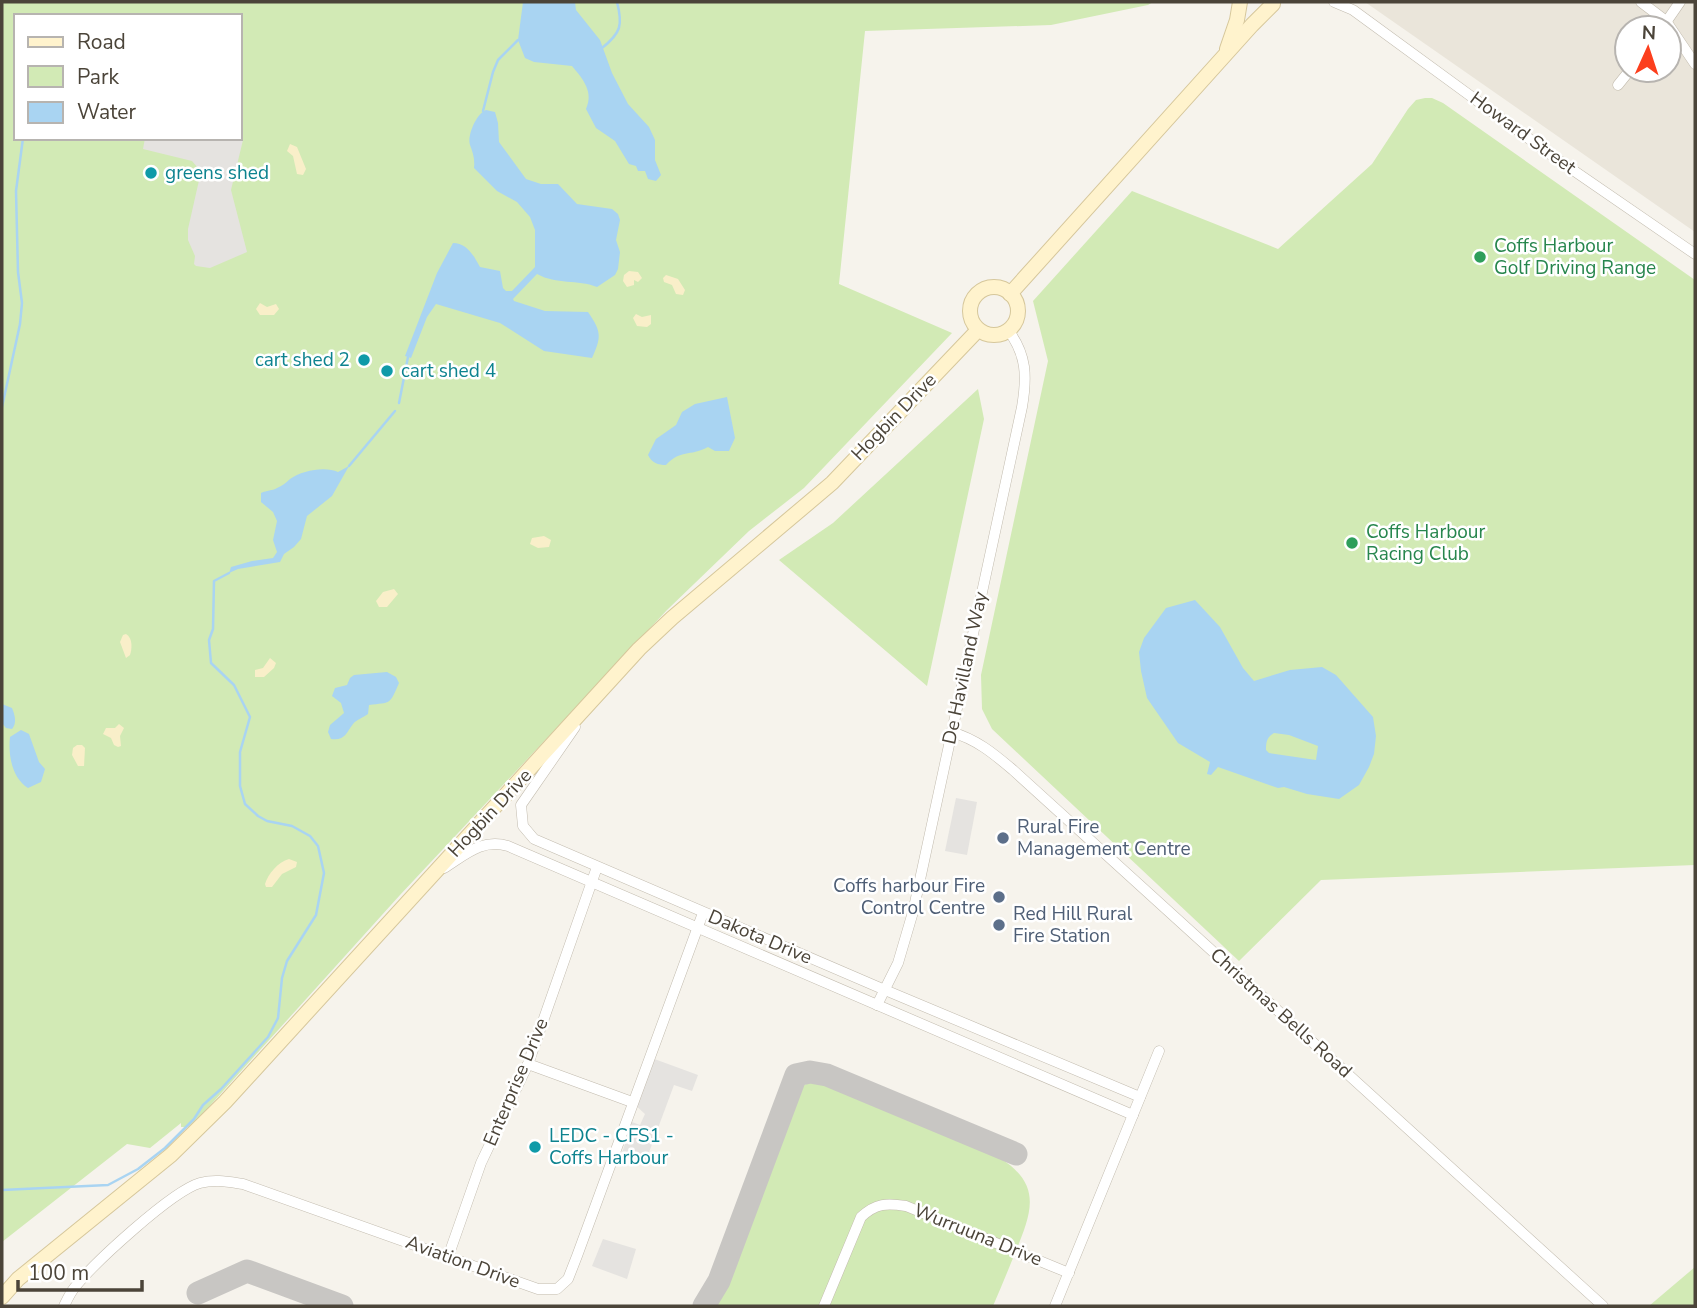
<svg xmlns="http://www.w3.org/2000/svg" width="1697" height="1308" font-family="'Nunito Sans',sans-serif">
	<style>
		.residential { fill: #eae5da; fill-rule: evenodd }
		.green { fill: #d2eab5; fill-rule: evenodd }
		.sand { fill: #f9efc9 }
		.parking { fill: #e5e3e0 }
		.water { fill: #a9d4f2; fill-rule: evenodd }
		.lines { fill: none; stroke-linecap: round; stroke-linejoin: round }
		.stream { stroke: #a9d4f2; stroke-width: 2.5 }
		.taxiway { stroke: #c8c6c3; stroke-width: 23 }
		.minor-casing { stroke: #c2bbae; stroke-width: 11 }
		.secondary-casing { stroke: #d6c79b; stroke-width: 16 }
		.minor { stroke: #fff; stroke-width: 10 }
		.secondary { stroke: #fff3cd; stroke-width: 14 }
		.culture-dot { fill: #0f9aa8; stroke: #fff; stroke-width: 2.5 }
		.leisure-dot { fill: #2e9e5b; stroke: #fff; stroke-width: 2.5 }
		.service-dot { fill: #5c6f8a; stroke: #fff; stroke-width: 2.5 }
		.labels { text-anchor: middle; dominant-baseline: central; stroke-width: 5; stroke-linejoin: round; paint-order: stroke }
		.street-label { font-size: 19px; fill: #4b4439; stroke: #fff }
		.culture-label { font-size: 19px; fill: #0d838f; stroke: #fff; text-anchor: start }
		.leisure-label { font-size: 19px; fill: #27864d; stroke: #fff; text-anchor: start }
		.service-label { font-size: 19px; fill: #4e5e75; stroke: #fff; text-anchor: start }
	</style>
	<rect width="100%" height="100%" fill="#f6f3ec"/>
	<path class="residential" d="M1365 2H1695V232ZM1627 28H1669V70H1627Z"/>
	<g class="green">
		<path d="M2 2H1153L1148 5 1051 25 865 31 839 284 952 333 804 488 749 531 667 610 400 895 206 1110 188 1127H181V1123L150 1148 127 1144 2 1242ZM16 16H240V138H16Z"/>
		<polygon points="1425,98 1432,98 1443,103 1695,280 1695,865 1321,880 1239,961 992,729 982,709 981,675 1048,361 1033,301 1132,191 1278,249 1372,164 1408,109 1416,100"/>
		<polygon points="978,389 984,419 927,686 779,560 833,523"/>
		<path d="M812 1082 829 1086 1000 1158C1042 1185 1032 1211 1016 1251 1008 1270 1001 1288 993 1306H715L730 1282 795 1093 799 1087Z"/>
		<polygon points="1695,1267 1695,1306 1648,1306 1649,1306"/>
	</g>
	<g class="sand">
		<polygon points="290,144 297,147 306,169 303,175 297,174 293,156 287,151"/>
		<polygon points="629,271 638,272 642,278 638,282 634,280 634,285 627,287 623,281 624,275"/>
		<polygon points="666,275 678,279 685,290 683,295 676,294 672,285 664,282 663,278"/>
		<polygon points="260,303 267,307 276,304 279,309 274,315 260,315 256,309"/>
		<polygon points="636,314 642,317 651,315 651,324 647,327 637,326 633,318"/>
		<polygon points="544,536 551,540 549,547 538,548 530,544 532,538"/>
		<polygon points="394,589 398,594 387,607 379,607 376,601 383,592"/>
		<path d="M126 634C133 638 132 649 130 655L126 658 120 642 123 635Z"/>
		<polygon points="270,658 276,663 274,668 264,677 255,677 255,670 263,668"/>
		<polygon points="119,724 124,728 120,736 121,746 118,747 114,745 111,738 103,734 106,728 115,728"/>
		<polygon points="77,745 82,745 85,748 84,766 78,766 72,755 73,748"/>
		<path d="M289 859 297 862 296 867 282 874 272 887H266L265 884C268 874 278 862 289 859Z"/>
	</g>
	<g class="parking">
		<polygon points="240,121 243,140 231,190 247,252 210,268 196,266 194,264 195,256 188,240 188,229 200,176 198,168 192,161 143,149 145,138 240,138"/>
		<polygon points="956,798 977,802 967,855 945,851"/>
		<polygon points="649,1057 698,1075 692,1091 674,1085 645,1163 622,1153 632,1122 640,1125 645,1114 632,1102"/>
		<polygon points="603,1239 636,1249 627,1279 592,1266"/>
	</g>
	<g class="water">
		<path d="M523 2H575L576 10 600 40 612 73 628 104 649 127 655 140V160L661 175 656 181 648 179 645 171H638L636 166 629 164 615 141 596 128 586 109C594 92 583 79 572 66L534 62 525 58 518 40Z"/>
		<path d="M486 110 495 112 498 123 499 142 526 179 541 184H558L577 204 612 209 618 214 620 220 616 240 620 252 618 269 615 275 597 287C577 279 557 285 537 274L513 299 514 301 545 311 588 312C601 331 602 336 592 358L544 351 500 323 436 304 427 317 411 358 405 356 437 273 453 243C467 243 474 256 480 267L500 271 503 288 506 291H512L535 267V230L530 217 517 202 497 191 474 168C475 159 473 153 470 145 467 136 476 114 486 110Z"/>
		<path d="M727 397 735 438 729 451H715L708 447C689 457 681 449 666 465 658 465 652 463 648 455L656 439 676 425 682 412 695 404Z"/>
		<path d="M349 466 332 496 307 516 301 539 294 547 284 554 280 562 238 569 229 573 231 567 252 561 273 558 277 552 273 540 277 521 273 512 261 502V493C267 490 272 491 277 488 282 486 286 483 290 479 302 470 326 466 338 472Z"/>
		<path d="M1195 600 1220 627 1243 668 1254 681 1290 670 1322 667 1336 675 1373 717 1376 736 1374 754 1369 767 1359 785 1339 799 1307 794 1284 787 1278 788 1218 767 1211 775 1207 774 1210 762 1178 743 1147 698 1141 671 1139 652 1144 638 1166 608ZM1274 733 1289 735 1318 746 1316 760 1269 753 1266 750C1266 742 1267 737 1274 733Z"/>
		<path d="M387 672 396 677 399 683C389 706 391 702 369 705L368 714C363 718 357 719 353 724 346 733 345 741 331 739L328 732 330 725 344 713 341 703 332 696 335 688 347 685 350 678 354 675Z"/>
		<path d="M2 704 12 708C15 715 17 723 12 729L6 728 2 723Z"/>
		<path d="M21 730 29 734 39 762 45 769 41 782 28 788C12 778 8 755 10 737Z"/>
	</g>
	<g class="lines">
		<g class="stream">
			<path d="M602 48C621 33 623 25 617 2"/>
			<polyline points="483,111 493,72 498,60 518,40"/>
			<polyline points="399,403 408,357"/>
			<polyline points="2,407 20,324 22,303 18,272 16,191 23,138"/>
			<polyline points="349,466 395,411"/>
			<polyline points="2,1190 108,1185 138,1169 165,1148 194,1119 203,1105 221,1089 268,1037 278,1018 282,978 287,961 316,915 324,873 318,846 310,836 292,826 267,821 258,816 245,804 240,786 240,752 250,717 234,685 211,663 209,640 213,629 214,581 229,573"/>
		</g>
		<g class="taxiway">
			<polyline points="198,1293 247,1271 342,1306"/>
			<polyline points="704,1306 719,1281 796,1075 810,1072 827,1075 1016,1154"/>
		</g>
		<g class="minor-casing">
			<g id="minor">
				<polyline points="1334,2 1353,10 1554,157 1695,254"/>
				<polyline points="1641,2 1666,21 1695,64"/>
				<polyline points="1662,28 1680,2"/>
				<polyline points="1618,85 1630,70"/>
				<polyline points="575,727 521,805 523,826 534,839 885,990 1140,1097"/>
				<path d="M951 732C976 739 993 753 1013 770L1603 1306"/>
				<path d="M444 868C465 855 482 838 508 846L1133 1115"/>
				<path d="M877 1005 898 963 913 912 1022 407C1027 377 1027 355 1008 330"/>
				<polyline points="528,1064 632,1102"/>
				<polyline points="448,1257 481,1163 528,1064 597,867"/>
				<path d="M64 1306C67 1300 70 1293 75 1287 94 1263 172 1191 200 1183 215 1179 229 1182 243 1184L538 1289H557L568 1279 577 1256 703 913"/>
				<path d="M824 1306 861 1217C876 1203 887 1203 906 1206L1069 1273"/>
				<polyline points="1055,1306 1159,1051"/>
			</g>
		</g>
		<g class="secondary-casing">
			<g id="secondary">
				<polyline points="1227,49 1237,20 1240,2"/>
				<circle cx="994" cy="311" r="24"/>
				<polyline points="1010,294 1252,25 1273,4"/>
				<polyline points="2,1297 18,1279 171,1155 225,1102 639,649 672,618 832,483 978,330"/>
			</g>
		</g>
		<use href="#minor" class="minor"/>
		<use href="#secondary" class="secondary"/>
	</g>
	<g class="culture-dot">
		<circle cx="151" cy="173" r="7"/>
		<circle cx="364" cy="360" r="7"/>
		<circle cx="387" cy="371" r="7"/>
		<circle cx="535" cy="1147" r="7"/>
	</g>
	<g class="leisure-dot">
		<circle cx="1480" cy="257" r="7"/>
		<circle cx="1352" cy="543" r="7"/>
	</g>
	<g class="service-dot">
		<circle cx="1003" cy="838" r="7"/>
		<circle cx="999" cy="897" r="7"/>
		<circle cx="999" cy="925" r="7"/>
	</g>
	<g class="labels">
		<g class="street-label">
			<text transform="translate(1523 133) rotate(36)">Howard Street</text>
			<text transform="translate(894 417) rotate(-46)">Hogbin Drive</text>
			<text transform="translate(965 668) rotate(-78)">De Havilland Way</text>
			<text transform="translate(490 813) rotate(-47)">Hogbin Drive</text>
			<text transform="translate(760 937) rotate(23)">Dakota Drive</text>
			<text transform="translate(1281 1013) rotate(42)">Christmas Bells Road</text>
			<text transform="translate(516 1082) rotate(-67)">Enterprise Drive</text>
			<text transform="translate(978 1235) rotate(22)">Wurruuna Drive</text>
			<text transform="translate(463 1262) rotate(20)">Aviation Drive</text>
		</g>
		<g class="culture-label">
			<text x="165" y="173">greens shed</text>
			<text x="350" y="360" text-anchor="end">cart shed 2</text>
			<text x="401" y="371">cart shed 4</text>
			<text x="549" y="1136">LEDC - CFS1 -<tspan x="549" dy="22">Coffs Harbour</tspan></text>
		</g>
		<g class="leisure-label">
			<text x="1494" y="246">Coffs Harbour<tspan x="1494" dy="22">Golf Driving Range</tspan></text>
			<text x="1366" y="532">Coffs Harbour<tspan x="1366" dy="22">Racing Club</tspan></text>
		</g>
		<g class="service-label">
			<text x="1017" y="827">Rural Fire<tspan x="1017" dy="22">Management Centre</tspan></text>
			<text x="985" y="886" text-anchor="end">Coffs harbour Fire<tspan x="985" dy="22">Control Centre</tspan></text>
			<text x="1013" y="914">Red Hill Rural<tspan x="1013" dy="22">Fire Station</tspan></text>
		</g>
	</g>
	<rect width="1697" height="1308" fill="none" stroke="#4b4439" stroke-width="7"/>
	<rect x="14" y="14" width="228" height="126" fill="#ffffff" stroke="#b7b4b0" stroke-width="2"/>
	<rect x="28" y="37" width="35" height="10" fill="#fff3cd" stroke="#b7b4b0" stroke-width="2"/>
	<text x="77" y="49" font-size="21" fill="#4b4439">Road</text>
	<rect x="28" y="66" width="35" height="21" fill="#d2eab5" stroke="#b7b4b0" stroke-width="2"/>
	<text x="77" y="84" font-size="21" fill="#4b4439">Park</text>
	<rect x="28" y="102" width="35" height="21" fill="#a9d4f2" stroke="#b7b4b0" stroke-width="2"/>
	<text x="77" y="119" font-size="21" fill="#4b4439">Water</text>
	<g transform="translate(1648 49) rotate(3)"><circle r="33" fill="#ffffff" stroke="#b7b4b0" stroke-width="2"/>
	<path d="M0-5L12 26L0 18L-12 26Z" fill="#fc3f1d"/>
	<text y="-10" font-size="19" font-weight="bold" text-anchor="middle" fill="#4b4439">N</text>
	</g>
	<path d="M18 1280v10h124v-10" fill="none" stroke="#4b4439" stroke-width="3.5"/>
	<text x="28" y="1280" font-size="21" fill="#4b4439" stroke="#ffffff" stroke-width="5" paint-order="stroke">100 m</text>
</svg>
